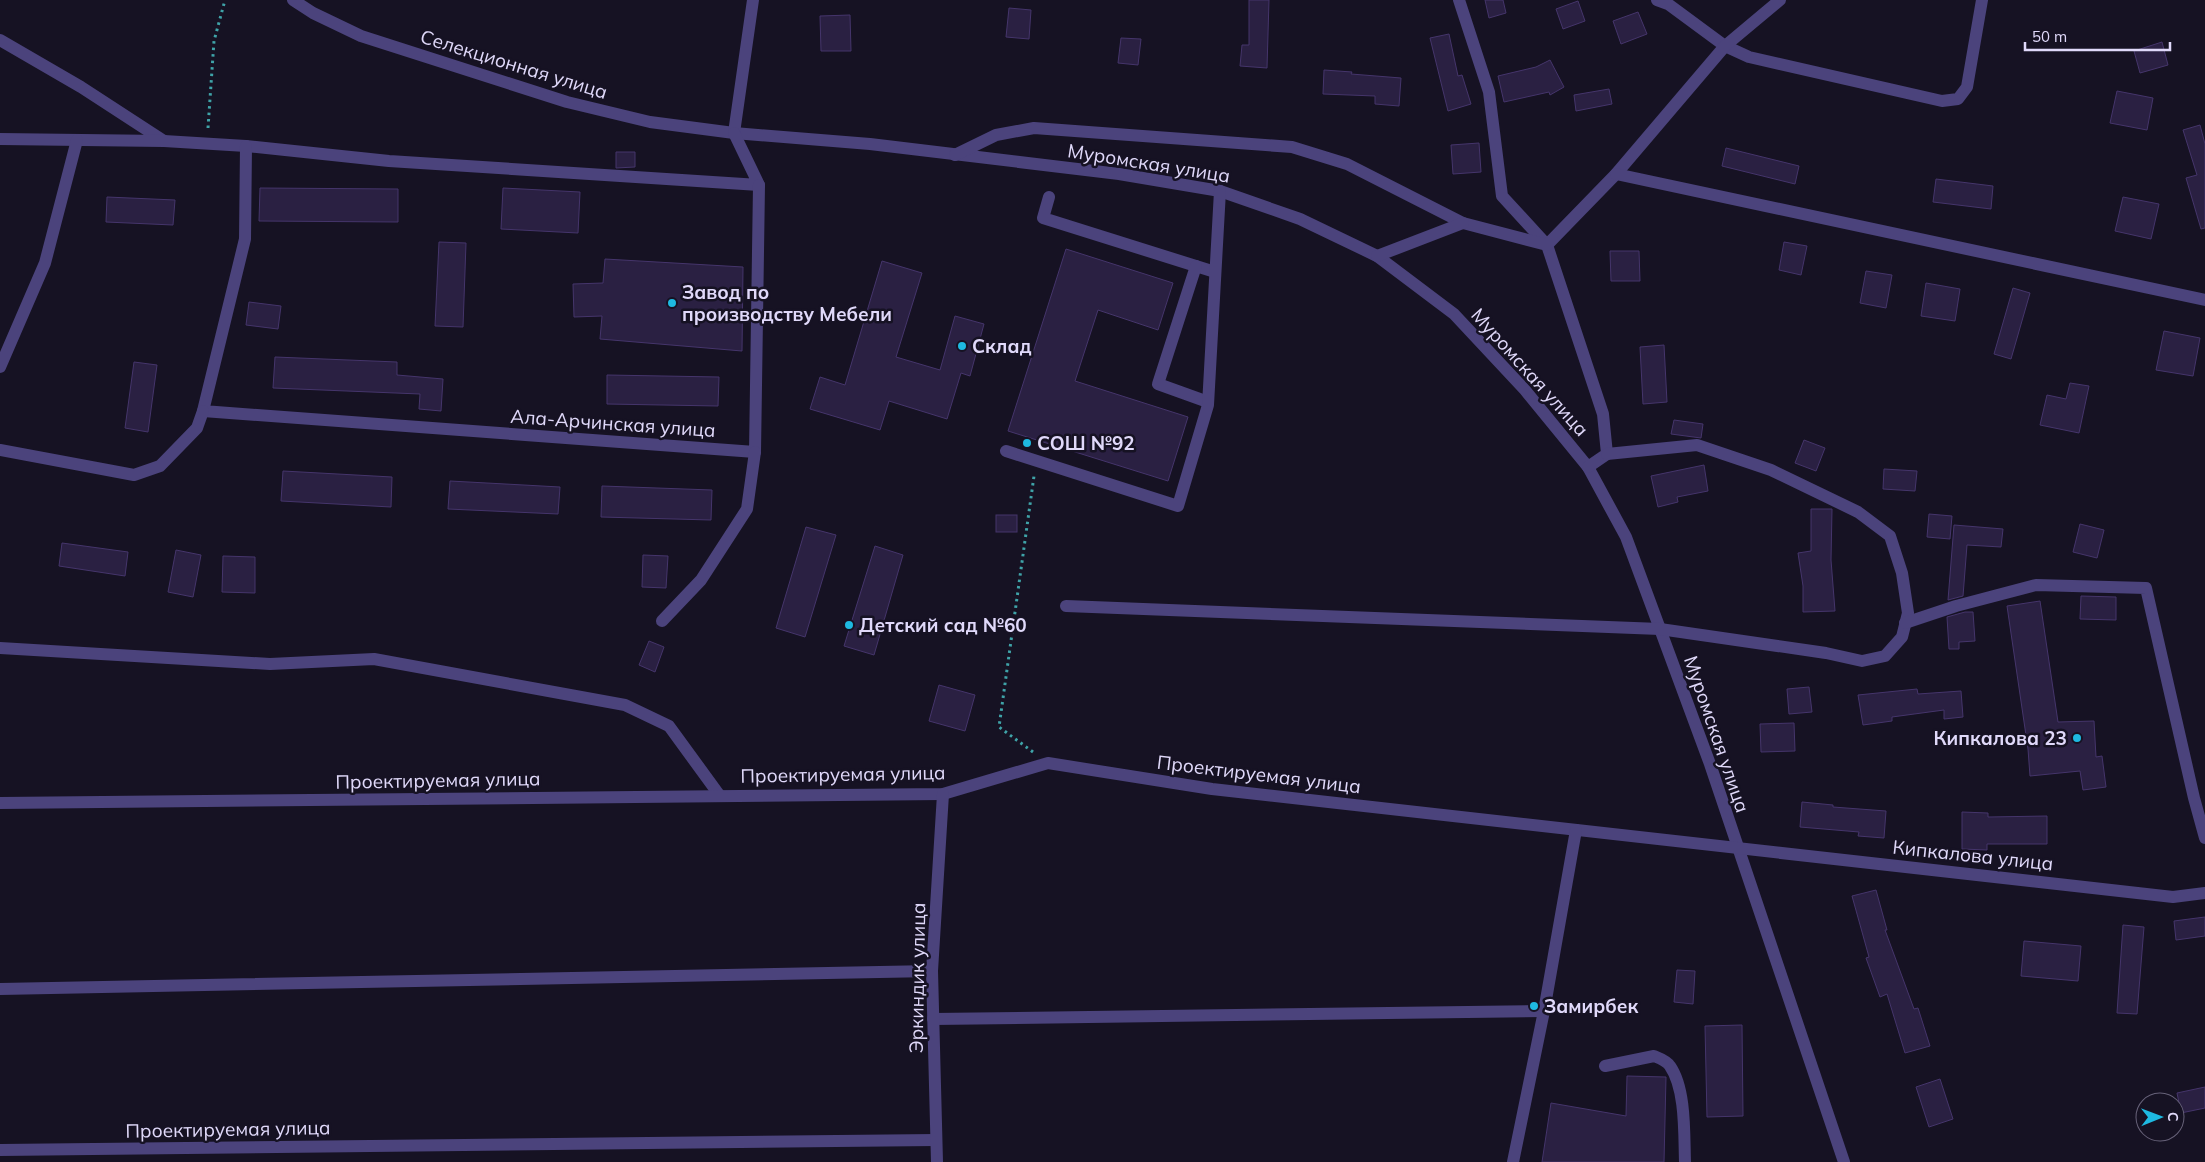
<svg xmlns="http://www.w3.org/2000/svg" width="2205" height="1162" font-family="Mulish,sans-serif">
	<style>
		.building { fill: #2a2042; stroke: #45356b }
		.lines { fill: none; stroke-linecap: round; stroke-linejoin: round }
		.path { stroke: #3fa3a8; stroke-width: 3; stroke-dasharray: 2.5 4; stroke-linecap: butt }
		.minor { stroke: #4b437c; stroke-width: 12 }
		.poi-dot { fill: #1eb9e1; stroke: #161223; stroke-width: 2 }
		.labels { text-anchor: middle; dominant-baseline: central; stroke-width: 5; stroke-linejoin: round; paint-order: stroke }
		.street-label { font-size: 19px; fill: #e0d9fa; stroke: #161223 }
		.poi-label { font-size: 19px; font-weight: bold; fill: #e0d9fa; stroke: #161223; text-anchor: start }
	</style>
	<rect width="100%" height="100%" fill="#161223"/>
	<g class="building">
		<polygon points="1249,0 1269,0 1267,68 1240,66 1242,45 1249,45"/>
		<polygon points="1485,0 1503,0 1506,13 1489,18"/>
		<polygon points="1578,1 1585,21 1563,29 1556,9"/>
		<polygon points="1009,8 1031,10 1029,39 1006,37"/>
		<polygon points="1638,12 1647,34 1621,44 1613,21"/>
		<polygon points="850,15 851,51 821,51 820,16"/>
		<polygon points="1449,34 1458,76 1462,75 1471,104 1448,111 1430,38"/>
		<polygon points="1121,38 1141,39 1138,65 1118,63"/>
		<polygon points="2162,42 2168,65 2140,73 2134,51"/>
		<polygon points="1550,60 1564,87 1550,95 1549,92 1504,102 1498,76 1536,67"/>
		<polygon points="1324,70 1352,72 1351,74 1401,78 1399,106 1375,104 1375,96 1323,94"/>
		<polygon points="1609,89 1612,104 1576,111 1574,95"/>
		<polygon points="2117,91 2153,98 2147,130 2110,123"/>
		<polygon points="2200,125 2205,144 2205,228 2201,229 2186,178 2197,175 2183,130"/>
		<polygon points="1479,143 1481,172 1453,174 1451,145"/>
		<polygon points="1726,148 1799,166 1795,184 1722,166"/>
		<polygon points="616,152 635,152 635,167 616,168"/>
		<polygon points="1936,179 1993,186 1991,209 1933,202"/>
		<polygon points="260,188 398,189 398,222 259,221"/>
		<polygon points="503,188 580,192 578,233 501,229"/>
		<polygon points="107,197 175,200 173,225 106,222"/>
		<polygon points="2123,197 2159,204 2151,239 2115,231"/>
		<polygon points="439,242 466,243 463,327 435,326"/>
		<polygon points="1784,242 1807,246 1801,275 1779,270"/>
		<polygon points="1066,249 1173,283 1158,330 1098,310 1075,381 1188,417 1168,481 1008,431"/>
		<polygon points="1610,251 1639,251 1640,281 1611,281"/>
		<polygon points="605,259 743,267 742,351 600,339 602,316 574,317 573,284 603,283"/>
		<polygon points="882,261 922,273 896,357 940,370 955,316 984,324 970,376 961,373 947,419 889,401 880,430 810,409 820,377 845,385"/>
		<polygon points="1866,271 1892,275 1886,308 1860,303"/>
		<polygon points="1926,283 1960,289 1955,321 1921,316"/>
		<polygon points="2013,288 2030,293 2011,359 1994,354"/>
		<polygon points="249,302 281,306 278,329 246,325"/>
		<polygon points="2164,331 2200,338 2193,376 2156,370"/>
		<polygon points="1664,345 1667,402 1643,404 1640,347"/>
		<polygon points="275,357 397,362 397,375 443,379 441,411 419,409 420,394 273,388"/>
		<polygon points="134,362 157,365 148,432 125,428"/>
		<polygon points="607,375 719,377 718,406 607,404"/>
		<polygon points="2070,383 2089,386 2079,433 2040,425 2047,395 2066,399"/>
		<polygon points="1674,420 1703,424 1701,438 1671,434"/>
		<polygon points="1804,440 1825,448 1816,471 1795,463"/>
		<polygon points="1704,465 1708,491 1677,497 1678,502 1658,507 1651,476"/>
		<polygon points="1884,469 1917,471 1915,491 1883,489"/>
		<polygon points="283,471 392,477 391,507 281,501"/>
		<polygon points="450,481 560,487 558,514 448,509"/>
		<polygon points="602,486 712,490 711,520 601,517"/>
		<polygon points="1811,509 1832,509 1831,560 1835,611 1803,612 1803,586 1798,553 1811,551"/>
		<polygon points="1929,514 1952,516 1950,539 1927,537"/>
		<rect x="996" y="515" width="21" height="17"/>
		<polygon points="2080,524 2104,530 2097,558 2073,552"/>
		<polygon points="1954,525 2003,529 2001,547 1967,545 1963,596 1948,600"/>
		<polygon points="806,527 836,535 805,637 776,628"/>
		<polygon points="62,543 128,552 125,576 59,566"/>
		<polygon points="875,546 903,555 874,655 844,646"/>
		<polygon points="176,550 201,555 193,597 168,592"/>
		<polygon points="643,555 668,556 666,588 642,587"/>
		<polygon points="223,556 255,557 255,593 222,592"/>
		<polygon points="2081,596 2116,597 2116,620 2080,619"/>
		<polygon points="2040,601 2058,722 2094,721 2096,757 2102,756 2106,787 2083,790 2080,771 2030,776 2028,749 2007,606"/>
		<polygon points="1965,612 1973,612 1975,641 1959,642 1959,649 1949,649 1947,617"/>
		<polygon points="649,641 664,647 655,672 639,665"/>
		<polygon points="939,685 975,695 965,731 929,721"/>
		<polygon points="1809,687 1812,712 1789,714 1787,689"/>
		<polygon points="1917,689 1918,694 1961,691 1963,717 1944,719 1944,710 1892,717 1892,721 1863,725 1858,695"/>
		<polygon points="1794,723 1795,751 1761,752 1760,724"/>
		<polygon points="1802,802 1833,805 1833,807 1886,811 1884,838 1858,836 1859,832 1800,827"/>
		<polygon points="1962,812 1988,813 1988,817 2047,816 2047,844 1987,844 1987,850 1962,849"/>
		<polygon points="1876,890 1887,930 1885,930 1914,1009 1918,1008 1930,1046 1905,1053 1887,994 1880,997 1866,958 1869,957 1852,896"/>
		<polygon points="2205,917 2205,936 2176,940 2174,921"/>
		<polygon points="2123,925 2144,927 2137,1014 2117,1013"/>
		<polygon points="2024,941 2081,946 2078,981 2021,976"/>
		<polygon points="1677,970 1695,971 1693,1004 1674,1002"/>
		<polygon points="1742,1025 1743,1116 1707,1117 1705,1026"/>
		<polygon points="1627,1076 1666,1077 1664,1162 1542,1162 1551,1103 1626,1116"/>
		<polygon points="1940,1079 1953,1119 1929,1127 1916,1087"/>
		<polygon points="2205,1087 2205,1108 2181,1113 2177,1093"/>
	</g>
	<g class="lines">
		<g class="path">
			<polyline points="208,128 214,41 225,0"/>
			<polyline points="1033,752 999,727 1034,476"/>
		</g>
		<g class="minor">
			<polyline points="293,0 313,13 361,36 567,102 650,122 734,133 870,144 1119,174 1220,191 1300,219 1377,256 1454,314 1525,390 1588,467 1626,537 1710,764 1844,1162"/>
			<polyline points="1459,0 1489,92 1502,196 1547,245 1603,414 1607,454 1588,467"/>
			<polyline points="1657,0 1668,4 1725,46 1749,57 1942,101 1958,99 1967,87 1982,0"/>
			<polyline points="0,40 81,87 164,141"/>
			<polyline points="734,133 753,0"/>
			<polyline points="0,139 164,141 246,146 389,161 759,185 734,133"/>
			<polyline points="246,146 245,239 203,411 755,452 759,185"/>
			<polyline points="955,155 996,135 1034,128 1292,147 1347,164 1463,223 1547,245 1616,174 1725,46 1780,0"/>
			<polyline points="1616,174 2205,300"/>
			<polyline points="1049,197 1043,218 1215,272"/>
			<polyline points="1377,256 1463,223"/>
			<polyline points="1196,266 1158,384 1208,402"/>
			<polyline points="0,367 45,263 77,140"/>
			<polyline points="0,450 134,475 160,466 197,428 203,411"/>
			<polyline points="1006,451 1178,506 1208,405 1220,191"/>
			<polyline points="1066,606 1660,629 1826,653 1862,661 1885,656 1902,637 1908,613 1902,573 1890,536 1858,512 1771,470 1697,445 1607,454"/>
			<polyline points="662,621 701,580 747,509 755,452"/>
			<polyline points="1905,623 1956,606 2036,585 2146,588 2194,798 2205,838"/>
			<polyline points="0,648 270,664 374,659 625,705 669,726 720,796"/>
			<polyline points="0,803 943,794 1048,763 1212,789 2173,897 2205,893"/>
			<polyline points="0,989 932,971"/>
			<polyline points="933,1019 1544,1011"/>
			<path d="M1605 1066 1654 1056C1659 1058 1667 1061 1670 1066 1686 1089 1684 1134 1685 1162"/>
			<polyline points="0,1150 936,1140"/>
			<polyline points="937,1162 932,971 943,794"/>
			<polyline points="1513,1162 1544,1011 1576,830"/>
		</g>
	</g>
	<g class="poi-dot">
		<circle cx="672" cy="303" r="5"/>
		<circle cx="962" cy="346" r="5"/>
		<circle cx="1027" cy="443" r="5"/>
		<circle cx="849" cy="625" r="5"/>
		<circle cx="2077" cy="738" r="5"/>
		<circle cx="1534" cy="1006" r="5"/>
	</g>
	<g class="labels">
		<g class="street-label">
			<text transform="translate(514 64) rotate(17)">Селекционная улица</text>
			<text transform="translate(1149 163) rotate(9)">Муромская улица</text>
			<text transform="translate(1530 372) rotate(48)">Муромская улица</text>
			<text transform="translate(613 423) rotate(4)">Ала-Арчинская улица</text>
			<text transform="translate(1717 734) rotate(71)">Муромская улица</text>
			<text transform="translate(843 774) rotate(-1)">Проектируемая улица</text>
			<text transform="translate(1259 774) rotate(7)">Проектируемая улица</text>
			<text transform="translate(438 780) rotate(-1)">Проектируемая улица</text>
			<text transform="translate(1973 855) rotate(6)">Кипкалова улица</text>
			<text transform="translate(917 978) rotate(-89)">Эркиндик улица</text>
			<text transform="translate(228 1129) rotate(-1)">Проектируемая улица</text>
		</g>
		<g class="poi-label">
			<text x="682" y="292">Завод по<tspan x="682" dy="22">производству Мебели</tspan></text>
			<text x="972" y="346">Склад</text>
			<text x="1037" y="443">СОШ №92</text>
			<text x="859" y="625">Детский сад №60</text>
			<text x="2067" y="738" text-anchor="end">Кипкалова 23</text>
			<text x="1544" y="1006">Замирбек</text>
		</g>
	</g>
	<g transform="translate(2160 1117) rotate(89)"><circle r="24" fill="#161223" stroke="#676279"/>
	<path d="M0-4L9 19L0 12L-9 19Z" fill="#1eb9e1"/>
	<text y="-8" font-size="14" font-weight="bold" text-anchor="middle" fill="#e0d9fa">С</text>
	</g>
	<path d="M2025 42v8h145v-8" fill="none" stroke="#e0d9fa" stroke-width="2.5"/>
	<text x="2032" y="42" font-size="15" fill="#e0d9fa" stroke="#161223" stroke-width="4" paint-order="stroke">50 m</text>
</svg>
